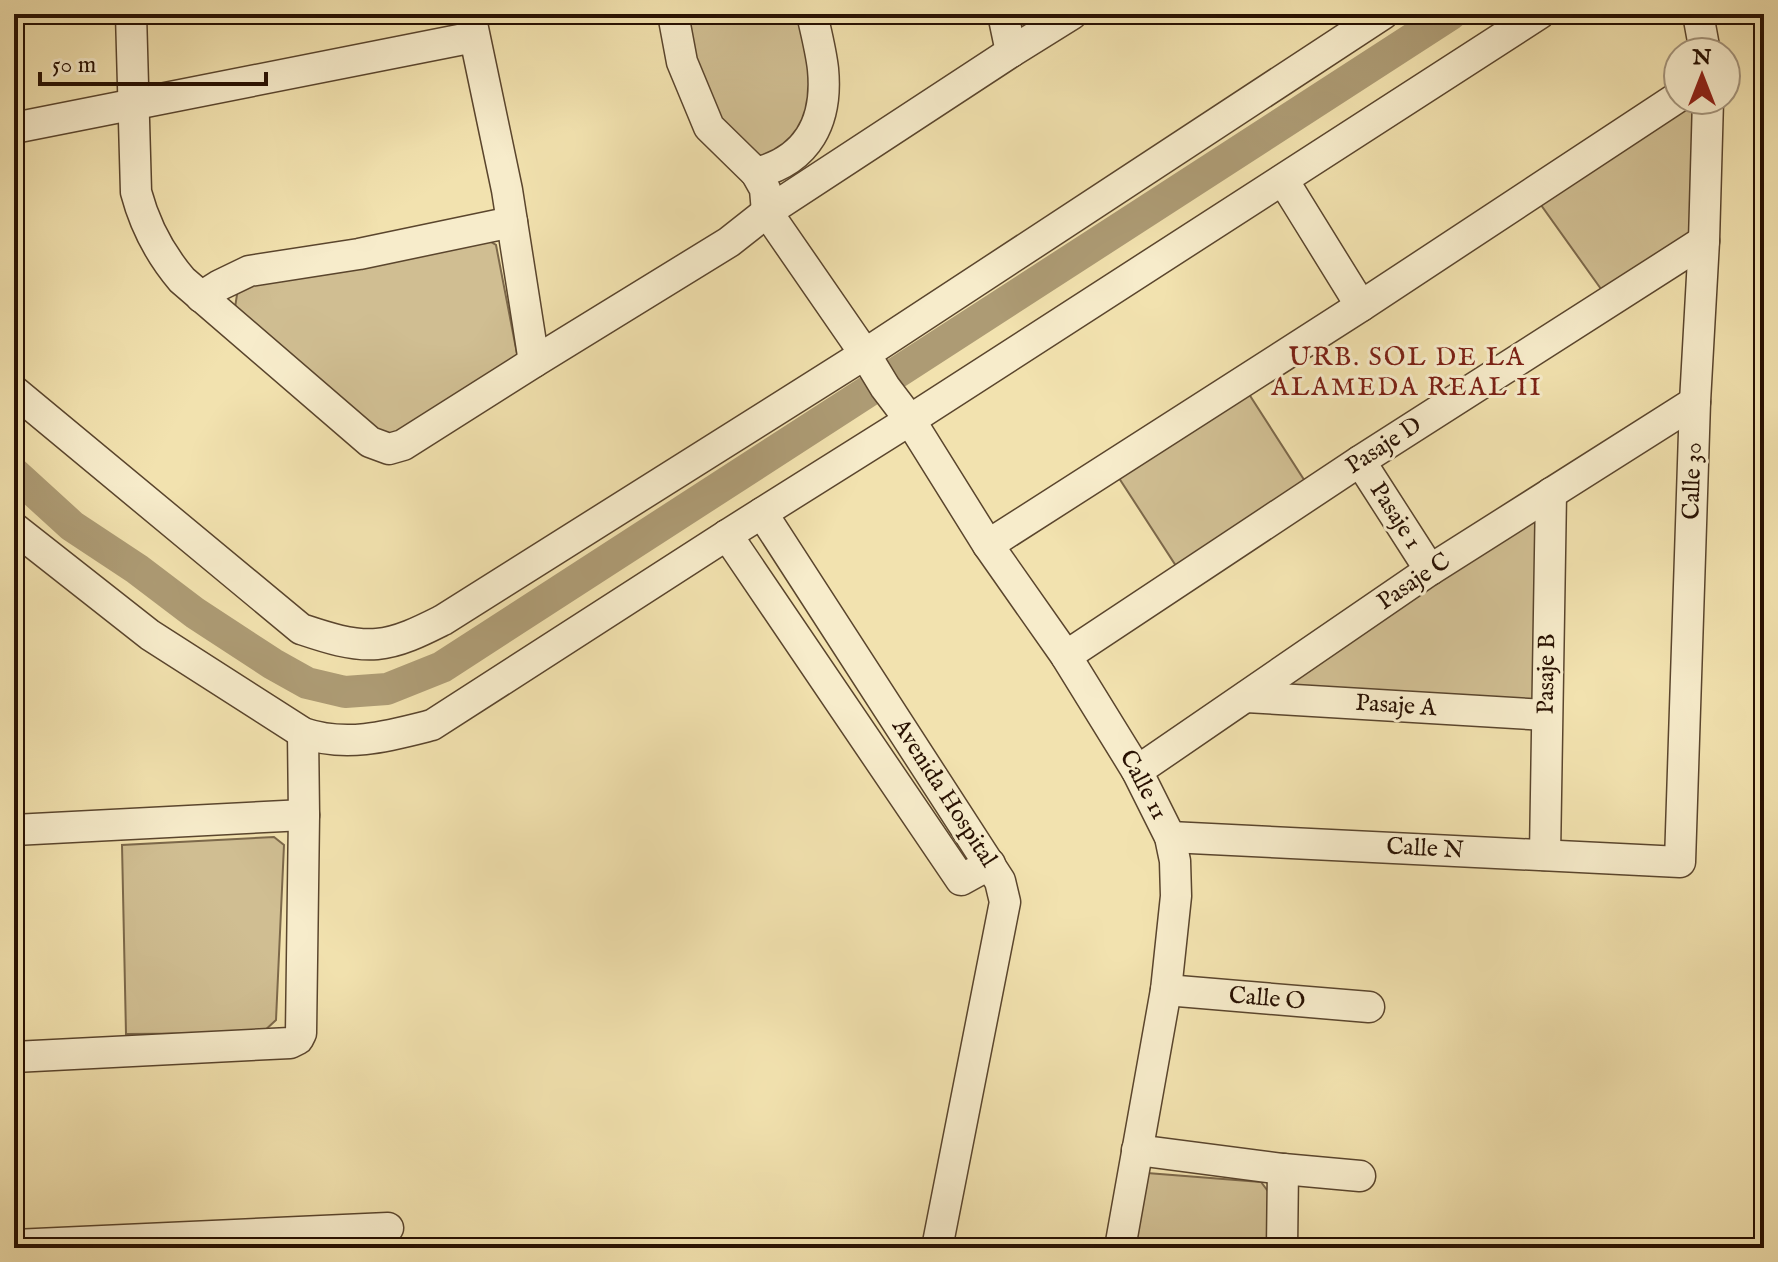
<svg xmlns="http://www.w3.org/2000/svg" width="1778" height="1262" font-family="'IM FELL English',serif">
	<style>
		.green { fill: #d0be92; stroke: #7c684a; stroke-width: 2 }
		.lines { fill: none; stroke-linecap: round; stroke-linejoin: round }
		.canal { stroke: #ad9b74; stroke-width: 32 }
		.minor-casing { stroke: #5a452d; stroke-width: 33 }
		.minor { stroke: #f7eccb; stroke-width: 30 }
		.labels { text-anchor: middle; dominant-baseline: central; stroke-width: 6; stroke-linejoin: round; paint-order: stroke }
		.street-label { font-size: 24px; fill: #281102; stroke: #f7eccb }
		.neighbourhood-label { font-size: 26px; letter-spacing: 2px; fill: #7a1f14; stroke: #f7eccb }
	</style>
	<rect width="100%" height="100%" fill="#f2e2af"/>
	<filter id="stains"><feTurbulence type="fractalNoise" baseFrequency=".0025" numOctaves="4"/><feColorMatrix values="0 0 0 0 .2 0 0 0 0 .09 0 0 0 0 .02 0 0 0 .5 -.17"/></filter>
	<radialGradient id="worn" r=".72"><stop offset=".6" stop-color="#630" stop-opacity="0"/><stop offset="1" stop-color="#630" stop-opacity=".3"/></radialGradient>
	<g class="green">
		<polygon points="681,14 798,14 814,98 796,147 756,163 713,120"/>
		<polygon points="1684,100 1703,100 1697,236 1606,296 1536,198"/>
		<polygon points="486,239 496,245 518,359 385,441 234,314 238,288"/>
		<polygon points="1247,391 1310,489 1180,572 1117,475"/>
		<polygon points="1546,503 1538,710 1255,689"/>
		<polygon points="274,837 284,845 276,1020 262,1033 126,1034 122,845"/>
		<polygon points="1147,1173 1261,1182 1270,1194 1268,1248 1129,1248"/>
	</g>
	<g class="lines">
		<polyline class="canal" points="14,473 72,526 137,569 195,613 273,664 307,683 345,692 387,689 442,667 1451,14"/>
		<g class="minor-casing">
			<g id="minor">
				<path d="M131 14 136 192C145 226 159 253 182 280L370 442 389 449 403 445 534 362 729 242 767 212 1011 52 1072 14"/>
				<polyline points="470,14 507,190 534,362"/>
				<polyline points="673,14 682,62 709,127 756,173 765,189 767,212 865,354 885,387 910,420 988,545 1066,656 1137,771 1170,837 1175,861 1176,896 1166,990 1120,1248"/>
				<polyline points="1003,14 1011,52"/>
				<polyline points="1698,14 1705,52"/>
				<polyline points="14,128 474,37"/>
				<path d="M756 173C808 160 828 121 823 69 821 51 816 32 812 14"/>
				<polyline points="1283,180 1361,306"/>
				<polyline points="201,297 220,285 249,271 359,254 512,222"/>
				<path d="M14 391 301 629C325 637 351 646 377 644 400 642 423 630 443 620L865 354 1383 14"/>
				<polyline points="1360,461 1430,570"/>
				<polyline points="762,513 1000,881 1005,902 937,1248"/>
				<path d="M14 528 150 635 303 733C347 748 389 736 432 725L727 535 910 420 1539 14"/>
				<polyline points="727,535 961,880 990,864"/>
				<polyline points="988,545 1361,306 1678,97"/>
				<polyline points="1066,656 1360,461 1704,241"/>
				<polyline points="1246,697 1546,715"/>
				<polyline points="1137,771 1430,570 1695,402"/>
				<polyline points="14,830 304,815"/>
				<polyline points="1170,837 1680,862 1695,402 1704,241 1708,100"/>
				<polyline points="1545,855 1551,493"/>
				<polyline points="1166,990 1369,1007"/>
				<polyline points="14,1057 290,1043 298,1039 301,1033 304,815 303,733"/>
				<polyline points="1137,1150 1283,1169 1360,1176"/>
				<polyline points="14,1245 388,1228"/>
				<polyline points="1282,1248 1283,1169"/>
			</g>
		</g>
		<use href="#minor" class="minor"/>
	</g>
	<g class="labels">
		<g class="street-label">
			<text transform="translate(1384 446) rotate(-33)">Pasaje D</text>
			<text transform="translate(1693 481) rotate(-88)">Calle 30</text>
			<text transform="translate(1395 516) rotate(57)">Pasaje 1</text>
			<text transform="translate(1414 582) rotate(-34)">Pasaje C</text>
			<text transform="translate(1547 674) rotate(-89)">Pasaje B</text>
			<text transform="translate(1396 706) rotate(4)">Pasaje A</text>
			<text transform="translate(1143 785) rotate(62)">Calle 11</text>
			<text transform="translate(944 793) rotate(57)">Avenida Hospital</text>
			<text transform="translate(1425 849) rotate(3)">Calle N</text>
			<text transform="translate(1267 999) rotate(5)">Calle O</text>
		</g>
		<g class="neighbourhood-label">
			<text x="1407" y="357">URB. SOL DE LA<tspan x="1407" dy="30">ALAMEDA REAL II</tspan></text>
		</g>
	</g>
	<rect width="1778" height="1262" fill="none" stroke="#f2e2af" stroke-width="48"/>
	<rect x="16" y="16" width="1746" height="1230" fill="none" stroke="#281102" stroke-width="4"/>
	<rect x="24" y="24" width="1730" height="1214" fill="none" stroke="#281102" stroke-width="2"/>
	<g transform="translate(1702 76)"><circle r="38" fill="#f7eccb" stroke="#a4947b" stroke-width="2"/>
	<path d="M0-6L14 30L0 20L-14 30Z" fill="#8f2418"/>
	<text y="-12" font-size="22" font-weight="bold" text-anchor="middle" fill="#281102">N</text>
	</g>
	<path d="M40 72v12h226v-12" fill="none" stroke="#281102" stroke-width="4"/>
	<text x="52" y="72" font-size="24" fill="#281102" stroke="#f7eccb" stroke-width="6" paint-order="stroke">50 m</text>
	<rect width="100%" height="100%" filter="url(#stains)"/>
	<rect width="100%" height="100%" fill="url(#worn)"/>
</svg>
